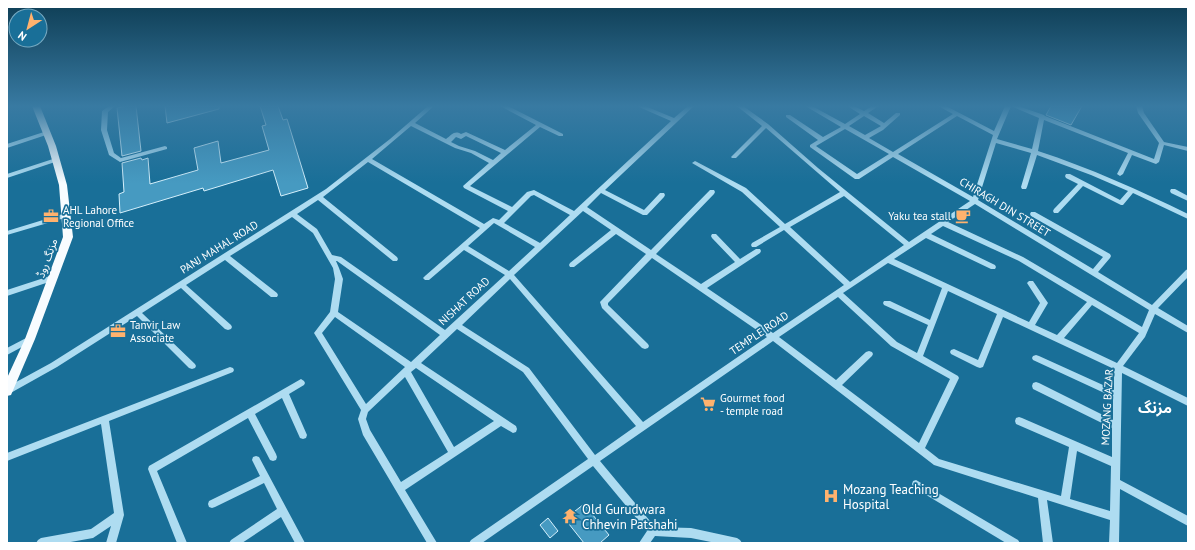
<svg xmlns="http://www.w3.org/2000/svg" width="1195" height="550" font-family="'PT Sans','Noto Sans Arabic',sans-serif">
	<style>
		.building { fill: #469ac1; stroke: #d5f0fc }
		.lines { fill: none; stroke-linecap: round; stroke-linejoin: round }
		.minor { fill: #aedcf1; fill-rule: evenodd }
		.major { fill: #f8fcff; fill-rule: evenodd }
		.labels { text-anchor: middle; dominant-baseline: central; stroke-width: 3.5; stroke-linejoin: round; paint-order: stroke }
		.street-label { font-size: 11px; fill: #fff; stroke: #196f98 }
		.poi-label { font-size: 11px; fill: #fff; stroke: #196f98; text-anchor: start }
		.near-poi-label { font-size: 13px; fill: #fff; stroke: #196f98; text-anchor: start }
		.district-label { font-size: 15px; font-weight: bold; fill: #fff; stroke: #196f98 }
	</style>
	<rect width="100%" height="100%" fill="#196f98"/>
	<g class="building">
		<polygon points="128,106 136,106 141,151 122,156 117,108"/>
		<polygon points="165,106 219,106 219,109 167,123"/>
		<polygon points="260,106 278,106 283,120 287,119 308,188 281,196 273,170 204,191 203,188 120,213 119,194 124,192 122,163 141,158 142,160 148,158 150,184 198,170 194,148 218,141 221,163 269,150 262,126 266,125"/>
		<polygon points="1051,106 1082,106 1071,125 1046,115"/>
		<polygon points="584,504 609,535 600,543 584,543 565,519"/>
		<polygon points="548,518 558,531 550,538 540,525"/>
	</g>
	<g class="lines">
		<g class="minor">
			<polygon points="109,106 115,106 108,112 107,130 114,153 121,158 165,146 167,147 167,149 120,162 109,155 101,130 102,111"/>
			<path d="M428 106H434L415 123 446 139C452 135 454 130 461 134L466 132 505 150 536 125 502 107 501 106H508L563 134V136H559L540 127 470 186 512 207 527 192 534 190 574 211 671 121 639 107 638 106H645L674 118 688 106H694L605 190 644 210 660 193H664L665 195 664 197 647 215H643L601 193 587 207 651 250 710 190H714L715 192 714 194 656 254 701 284 735 262 712 238 711 236 712 234H716L740 259 756 249H760L761 251 760 253 707 288 773 333 844 285 784 230 756 247H752L751 245 752 243 780 227 742 192 692 163 695 161 697 162 746 188 785 224 840 192 766 128 736 158H732L731 157 762 126 738 107 737 106H743L768 124 818 168 909 242 970 201 893 157 859 179H855L810 147V145L818 140 786 117V115H790L823 137 841 127 807 107 806 106H812L845 124 860 114 849 107 848 106H854L864 111 872 106H878L877 107 868 113 884 123 896 113H900V115L883 130 869 138 893 152 953 114 940 107 939 106H946L994 131 1005 106H1011L997 139 1032 149 1039 118 1011 106H1018L1044 115 1045 116 1154 159 1159 143 1138 113 1136 106H1142L1144 113 1164 142 1188 147V151L1164 145 1159 162 1156 164 1132 155 1123 174 1120 176 1117 174 1128 153 1044 120 1038 151C1090 168 1139 190 1188 214V219L1133 193 1123 205H1121L1083 186 1058 213H1054L1053 211 1054 209 1078 184 1066 178 1065 176 1066 174H1070L1120 200 1128 191 1091 175 1037 155 1027 187 1026 189H1022L1021 187 1031 153 996 143 978 200 1093 269 1103 257 1031 216 1030 214 1031 212H1035L1110 254 1111 256 1110 258 1098 272 1152 305 1186 270 1188 269V277L1158 308 1188 326V333L1155 314 1145 337 1123 366 1188 398V406L1122 373 1120 480 1188 516V526L1120 489 1119 543H1109L1110 520 1047 500 1053 543H1043L1038 498 934 465 773 341 600 461 655 527 691 528 737 538 740 540 742 543H716L691 538 655 536 650 543H639L647 531 593 466 482 543H469L471 540 588 459 523 372 457 329 421 363 516 426 517 429 516 432 513 433 501 426 405 490 437 543H427L363 435 358 419 361 410 314 333 330 312 335 279 333 268 313 233 292 217 230 256 277 293 278 295 277 297H271L225 260 186 285 231 325 232 327 231 329 228 330 225 329 181 288 142 313 195 364 196 366 195 368 192 369 189 368 137 316 57 367 7 395V387L51 363 326 189 390 139ZM864 116 881 126 865 135 849 126ZM957 116 993 135 973 197 898 154ZM411 126 455 148 471 153 489 163 463 186 464 188 508 211 499 220 493 218 484 224 372 159ZM845 129 889 154 857 174 816 146ZM466 136 501 153 493 160 475 151 459 146 451 142 456 137 461 139ZM368 162 480 228 425 276 423 278 425 280H429L464 250 505 275 445 330 341 257 332 255 317 229 297 214 318 200 393 261H397L398 259 397 257 323 197ZM534 195 570 215 540 243 504 223 531 196ZM844 196 904 245 850 282 790 227ZM975 204 1149 310 1142 327 1023 257 948 222ZM583 211 611 230 570 263 569 265 570 267H574L616 234 646 254 600 302 602 308 642 348 645 349 648 348 649 346 648 344 608 305V303L652 258 767 337 643 422 514 275ZM494 223 535 247 509 271 468 246ZM943 226 1019 261 1087 302 1057 335 1035 325 1048 303 1033 281H1029L1027 283 1040 303 1029 322 894 259 926 238 991 269H995L996 267 995 265 931 234ZM336 261H337L440 335 411 362 338 312 343 279 339 268ZM888 263 942 288 930 320 890 301H884L883 303 884 305 928 325 917 353 897 342 843 293ZM510 279 636 426 595 455 529 368 462 325ZM948 291 997 314 978 360 954 349 951 350 950 352 951 354 977 367 980 368 983 367 1003 317 1114 369V390L1039 356 1036 355 1033 356 1032 358 1033 360 1113 397V420L1039 383 1036 382 1033 383 1032 386 1033 389 1112 428V457L1022 418 1019 417 1016 418 1015 421 1016 424 1069 447 1061 496 939 459 925 448 959 378 958 376 923 356ZM838 297 891 346 950 379 919 443 842 385 872 356 873 354 872 352 869 351 866 352 836 380 779 337ZM1092 305 1139 333 1117 363 1064 338ZM335 317 405 367 366 404 322 333ZM416 368 494 421 454 447 411 372ZM405 377 448 452 401 482 370 430 366 419 368 412ZM1077 451 1111 466 1110 511 1070 499Z"/>
			<polygon points="47,131 50,133 49,134 7,148 7,144"/>
			<polygon points="56,158 59,160 58,161 7,178 7,174"/>
			<polygon points="1171,189 1175,189 1188,196 1188,201 1171,193 1170,191"/>
			<polygon points="66,213 69,215 68,217 7,235 7,231"/>
			<polygon points="53,275 55,276 57,278 55,280 7,296 7,290"/>
			<polygon points="30,336 33,337 34,339 33,341 7,355 7,348"/>
			<polygon points="230,367 233,368 234,370 233,372 109,421 124,515 116,543 106,543 111,526 93,538 65,543 36,543 38,540 41,538 91,529 114,513 101,424 7,461 7,453"/>
			<polygon points="301,379 304,381 305,383 304,385 289,394 307,435 306,438 303,439 300,438 282,398 255,414 276,454 277,457 276,460 273,461 270,460 248,418 157,471 187,543 177,543 148,469 149,466"/>
			<polygon points="256,456 259,457 305,543 295,543 281,517 242,543 229,543 231,540 277,509 264,483 215,507 212,508 209,507 208,504 209,501 260,476 252,460 253,457"/>
			<polygon points="916,480 1018,540 1020,543 1006,543 913,487 912,484 913,481"/>
		</g>
		<polygon class="major" points="32,106 40,106 56,146 67,185 73,237 35,339 11,395 7,396 7,378 25,339 63,237 59,185 48,146"/>
	</g>
	<linearGradient id="sky" x2="0" y2="1"><stop stop-color="#0e3d54"/><stop offset="0.58" stop-color="#387aa2"/><stop offset="1" stop-color="#387aa2" stop-opacity="0"/></linearGradient>
	<rect width="1195" height="183" fill="url(#sky)"/>
	<defs>
		<g id="office-bare" transform="scale(1.2)"><path d="M-6-3h4V-5.5h4V-3h4V5H-6ZM-1-4.5V-3h2v-1.5ZM-6 0V1H6V0Z" fill="#ffb26e" stroke="#196f98" stroke-width="2.5" paint-order="stroke"/></g>
		<g id="cafe-bare" transform="scale(1.2)"><path d="M-5.5-4.5H6V0H3Q3 3.5 0 3.5H-2.5Q-5.5 3.5-5.5 0ZM3-3.2v2h1.7v-2ZM-6 4.5H4V6H-6Z" fill="#ffb26e" stroke="#196f98" stroke-width="2.5" paint-order="stroke"/></g>
		<g id="supermarket-bare" transform="scale(1.2)"><path d="M-6-5.5h2.5l.6 2H6L4.5 2H-2.5L-4.4-4H-6ZM-1.5 3.2a1.3 1.3 0 1 0 .1 0ZM3 3.2a1.3 1.3 0 1 0 .1 0Z" fill="#ffb26e" stroke="#196f98" stroke-width="2.5" paint-order="stroke"/></g>
		<g id="hospital-bare" transform="scale(1.2)"><path d="M-5-5h3v3.5h4V-5h3V5h-3V1.5h-4V5h-3Z" fill="#ffb26e" stroke="#196f98" stroke-width="2.5" paint-order="stroke"/></g>
		<g id="temple-bare" transform="scale(1.2)"><path d="M0-6L5-2H3V0L6.5 2.5H4V6H1.5V3h-3V6H-4V2.5H-6.5L-3 0V-2H-5Z" fill="#ffb26e" stroke="#196f98" stroke-width="2.5" paint-order="stroke"/></g>
	</defs>
	<g fill-rule="evenodd">
		<use href="#office-bare" x="51" y="216"/>
		<use href="#cafe-bare" x="963" y="216"/>
		<use href="#office-bare" x="118" y="331"/>
		<use href="#supermarket-bare" x="708" y="404"/>
		<use href="#hospital-bare" x="831" y="496"/>
		<use href="#temple-bare" x="570" y="516"/>
	</g>
	<g class="labels">
		<g class="street-label">
			<text transform="translate(1005 207) rotate(31)">CHIRAGH DIN STREET</text>
			<text transform="translate(219 247) rotate(-32)">PANJ MAHAL ROAD</text>
			<text transform="translate(47 258) rotate(-70)">مزنگ روڈ</text>
			<text transform="translate(464 301) rotate(-43)">NISHAT ROAD</text>
			<text transform="translate(759 333) rotate(-34)">TEMPLE ROAD</text>
			<text transform="translate(1107 407) rotate(-87)">MOZANG BAZAR</text>
		</g>
		<g class="poi-label">
			<text x="63" y="210">AHL Lahore<tspan x="63" dy="13">Regional Office</tspan></text>
			<text x="951" y="216" text-anchor="end">Yaku tea stall</text>
			<text x="130" y="325">Tanvir Law<tspan x="130" dy="13">Associate</tspan></text>
			<text x="720" y="398">Gourmet food<tspan x="720" dy="13">- temple road</tspan></text>
		</g>
		<g class="near-poi-label">
			<text x="843" y="489">Mozang Teaching<tspan x="843" dy="15">Hospital</tspan></text>
			<text x="582" y="509">Old Gurudwara<tspan x="582" dy="15">Chhevin Patshahi</tspan></text>
		</g>
		<g class="district-label">
			<text x="1155" y="407">مزنگ</text>
		</g>
	</g>
	<rect width="1195" height="550" fill="none" stroke="#ffffff" stroke-width="16"/>
	<g transform="translate(28 28) rotate(216)"><circle r="19" fill="#196f98" stroke="#75a9c1"/>
	<path d="M0-3L7 15L0 10L-7 15Z" fill="#ffb26e"/>
	<text y="-6" font-size="11" font-weight="bold" text-anchor="middle" fill="#ffffff">N</text>
	</g>
</svg>
